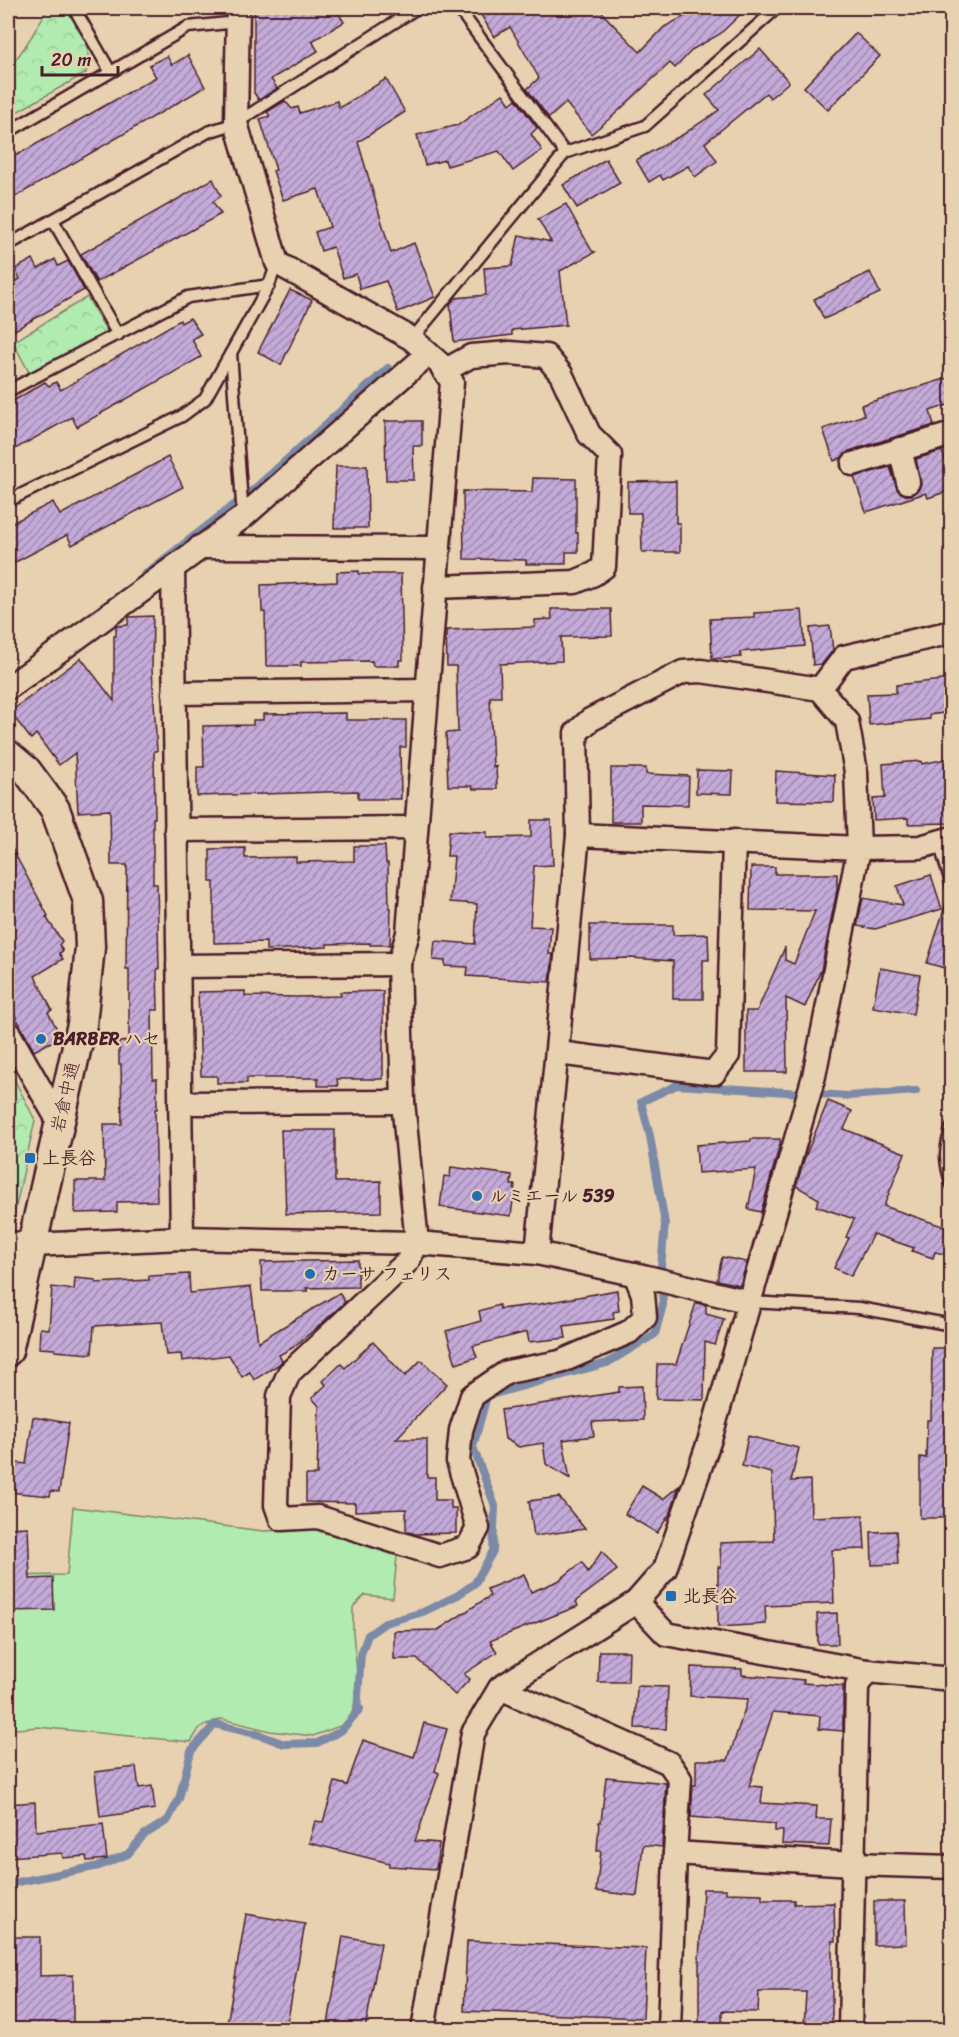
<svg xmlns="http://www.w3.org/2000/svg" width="959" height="2037" font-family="Sriracha,'Klee One',sans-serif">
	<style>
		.park { fill: url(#park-crowns); stroke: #7e856d; stroke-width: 1.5 }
		.garden { fill: #b1ebaf; stroke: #7e856d; stroke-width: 1.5 }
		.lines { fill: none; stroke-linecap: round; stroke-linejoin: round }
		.stream { stroke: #7b8aa7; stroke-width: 8 }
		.building { fill: url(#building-hatch); stroke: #4a1f2b; stroke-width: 1.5 }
		.service-casing { stroke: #4a1f2b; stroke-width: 15 }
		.minor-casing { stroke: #4a1f2b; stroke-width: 27 }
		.tertiary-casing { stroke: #4a1f2b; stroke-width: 33 }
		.service { stroke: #e7d1b0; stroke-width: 10 }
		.minor { stroke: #e7d1b0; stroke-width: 22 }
		.tertiary { stroke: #e7d1b0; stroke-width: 28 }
		.poi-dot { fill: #1f6fb2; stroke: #e7d1b0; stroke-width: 2 }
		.labels { text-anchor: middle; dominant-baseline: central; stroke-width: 4.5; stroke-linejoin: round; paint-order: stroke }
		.poi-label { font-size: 18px; font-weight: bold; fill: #4a1f2b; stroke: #e7d1b0; text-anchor: start }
		.street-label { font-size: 18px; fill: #4a1f2b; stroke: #e7d1b0 }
	</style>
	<defs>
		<pattern id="park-crowns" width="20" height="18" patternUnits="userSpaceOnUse" patternTransform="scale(1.5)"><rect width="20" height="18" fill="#b1ebaf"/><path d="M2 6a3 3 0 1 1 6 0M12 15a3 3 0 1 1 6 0" fill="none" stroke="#9ac997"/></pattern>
		<pattern id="building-hatch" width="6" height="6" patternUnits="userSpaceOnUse" patternTransform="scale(1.5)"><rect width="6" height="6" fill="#c3aad8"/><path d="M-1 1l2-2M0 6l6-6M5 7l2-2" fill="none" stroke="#a08aaf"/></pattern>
	</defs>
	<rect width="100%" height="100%" fill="#e7d1b0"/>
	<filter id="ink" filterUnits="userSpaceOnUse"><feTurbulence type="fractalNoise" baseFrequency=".0167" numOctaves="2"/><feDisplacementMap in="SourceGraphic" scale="12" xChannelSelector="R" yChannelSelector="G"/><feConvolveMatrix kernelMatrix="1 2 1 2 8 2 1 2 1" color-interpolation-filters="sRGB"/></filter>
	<g filter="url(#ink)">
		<g class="park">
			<path d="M48 8H65L88 40V60L86 73 8 117V69C24 51 36 29 48 8Z"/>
			<polygon points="87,297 107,332 30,374 13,342"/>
			<polygon points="8,1067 35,1120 12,1224 8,1227"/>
		</g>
		<polygon class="garden" points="73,1507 263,1531 313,1529 397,1556 393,1598 365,1595 353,1607 353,1633 359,1692 348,1723 313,1736 270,1731 222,1719 200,1727 191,1742 37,1727 8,1730 8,1576 67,1575"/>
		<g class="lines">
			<g class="stream">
				<polyline points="144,575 252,491 388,368"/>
				<polyline points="8,1884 99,1866 128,1854 144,1835 168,1820 179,1799 191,1751 215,1724 260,1735 284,1744 317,1743 341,1731 360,1709 357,1711 361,1654 368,1635 385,1623 423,1612 458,1595 475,1583 493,1551 495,1506 473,1447 487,1396 607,1363 655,1334 663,1305 661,1267 665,1224 650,1136 641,1102 677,1085 848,1096 916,1091"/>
			</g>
		</g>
		<g class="building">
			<polygon points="254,8 335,8 344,22 312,41 318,51 271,79 277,88 259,100 254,93"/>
			<polygon points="477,8 600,8 605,16 640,52 664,27 700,8 747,8 720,34 693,49 675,68 670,63 614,115 591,134 566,103 549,118 527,89 539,78 510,27 494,37"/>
			<polygon points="856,33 880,56 828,110 804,87"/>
			<polygon points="760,49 789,82 770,98 766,93 705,143 717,161 695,177 688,166 663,180 660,175 649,182 636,160 682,135 719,110 706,95"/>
			<polygon points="188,55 205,87 8,201 8,160 156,77 149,65 167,56 172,65"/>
			<polygon points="386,79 405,112 358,142 391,253 414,243 435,297 398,312 386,281 360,289 356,274 343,278 333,247 321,251 315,232 330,227 318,189 283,200 273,171 276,170 260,119 270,116 267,112 285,101 292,109 298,107 300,113 337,101 339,108"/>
			<polygon points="503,94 510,104 516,99 537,128 531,134 542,150 513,171 499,151 447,166 445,160 425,165 417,135 458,125"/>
			<polygon points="606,159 620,183 577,208 563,185"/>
			<polygon points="213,179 221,196 213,202 221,214 97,282 81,254"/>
			<polygon points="566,204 592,251 595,252 560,271 566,325 512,330 512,335 454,342 450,304 455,298 486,295 484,268 512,266 519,235 551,242 538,219"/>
			<polygon points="33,259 38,269 55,259 58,266 68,261 84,290 8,334 8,286 20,279 15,269"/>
			<polygon points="870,272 880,293 824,319 814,299"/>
			<polygon points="290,290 312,300 281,365 258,352"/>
			<polygon points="190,318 201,334 192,339 201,357 77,427 72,417 8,453 8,404 45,382 49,386 56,382 61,390 180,320 181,323"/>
			<polygon points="951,377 951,404 930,411 934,425 849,451 841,458 834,461 823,429 864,415 861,405"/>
			<polygon points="385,421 422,421 422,446 413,446 414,480 386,480"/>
			<polygon points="942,451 951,479 951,490 928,498 926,493 866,512 854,477 890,467 898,491 905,495 912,495 918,491 921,485 916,459"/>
			<polygon points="168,457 183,487 72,545 67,535 8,566 8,525 53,502 60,515"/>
			<polygon points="336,466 367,466 368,528 334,528"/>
			<polygon points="533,478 576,479 576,533 578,533 578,552 566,552 566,564 526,564 526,560 464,559 463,491 532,492"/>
			<polygon points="676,481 676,523 680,523 680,552 642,552 641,513 628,513 628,482"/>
			<polygon points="359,571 359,574 401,574 403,660 399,660 399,666 373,666 372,661 301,662 301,666 266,666 265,612 262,612 261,585 337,582 337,572"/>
			<polygon points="551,609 611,609 612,636 561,637 562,661 500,664 501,697 490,697 493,767 496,766 497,789 473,789 472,786 448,786 446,733 458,732 456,666 447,666 446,630 535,627 535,620 552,619"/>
			<polygon points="802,610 805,646 740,652 741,657 712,659 710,619 754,617 754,613"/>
			<polygon points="153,616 152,669 157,751 154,751 155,818 153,818 153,884 157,884 159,969 157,969 158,1010 152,1010 153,1079 157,1079 157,1109 155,1109 157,1201 117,1202 117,1212 75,1213 75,1181 105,1181 104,1124 122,1124 121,1064 119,1064 119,1042 129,1041 129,969 126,969 127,865 111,865 110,810 78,812 75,753 59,765 36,734 31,739 10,712 81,658 114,701 114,636 116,636 116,626 128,625 129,617"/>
			<polygon points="830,626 833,650 822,664 813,665 810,628"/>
			<polygon points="951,679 951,712 929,715 930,719 869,725 867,694 896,693 896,685"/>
			<polygon points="346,713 346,720 406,720 406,747 400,747 401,799 358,799 358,791 197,796 197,767 204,767 203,726 253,725 253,720 263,720 263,714"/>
			<polygon points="951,758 951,823 908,824 908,818 874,820 873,799 885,798 883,764 921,761 922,764"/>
			<polygon points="611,768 646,768 646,774 689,776 688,805 641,804 641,822 611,822"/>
			<polygon points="697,770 733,771 732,794 696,793"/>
			<polygon points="776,771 835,775 834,802 775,801"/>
			<polygon points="531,820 551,820 553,865 534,866 530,926 551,927 549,954 553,954 550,982 467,976 468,967 445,966 445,961 433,960 435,941 475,944 477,904 450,902 454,856 447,856 449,831 487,832 487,838 531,837"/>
			<polygon points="8,841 48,916 46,917 62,941 59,945 63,951 59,953 63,959 35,976 52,1010 48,1012 56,1027 53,1041 34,1051 8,1002"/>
			<polygon points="354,846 385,846 386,863 388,863 389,908 391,908 390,945 370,945 370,943 327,944 327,947 266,950 266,942 214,943 214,882 210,882 210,849 245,848 245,858 296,857 296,862 354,861"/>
			<polygon points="751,867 775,867 775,874 837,874 837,890 821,970 805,1007 786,998 787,1072 746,1072 746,1011 757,1011 785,947 785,960 794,964 815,911 750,910"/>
			<polygon points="931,875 942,909 875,929 857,926 863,898 903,905 897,886"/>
			<polygon points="947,900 951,900 951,958 948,969 927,963"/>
			<polygon points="590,925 673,925 673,935 708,934 709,960 703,960 703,999 673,999 673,961 631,958 590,959"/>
			<polygon points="880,968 920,975 913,1014 873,1007"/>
			<polygon points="245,991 245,996 296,997 341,996 340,992 383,991 383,1079 337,1079 338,1086 318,1086 318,1078 247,1078 247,1083 217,1083 217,1076 201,1076 198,992"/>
			<polygon points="828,1101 852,1111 844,1129 905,1153 884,1206 951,1229 951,1255 935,1252 933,1258 912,1251 914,1248 873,1234 851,1276 834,1268 849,1238 846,1237 854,1219 816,1206 819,1199 796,1186 804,1160"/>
			<polygon points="281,1130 335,1130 335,1182 381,1181 381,1212 286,1214 284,1158 282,1158"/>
			<polygon points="751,1139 780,1139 780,1144 761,1212 748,1209 756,1169 698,1173 696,1145 751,1141"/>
			<polygon points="451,1167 512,1175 511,1185 515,1185 511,1216 440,1207 444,1176 450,1177"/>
			<polygon points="722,1257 747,1262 740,1285 717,1280"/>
			<polygon points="358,1260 358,1287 306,1288 308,1291 262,1291 261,1262"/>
			<polygon points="189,1274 190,1293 251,1287 258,1342 339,1293 345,1302 320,1325 292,1348 279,1355 282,1361 278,1365 254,1380 250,1372 242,1377 229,1355 182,1361 181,1354 166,1355 162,1322 94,1326 92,1354 55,1351 55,1349 39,1348 40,1328 49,1329 52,1287 74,1290 75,1278 96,1280 96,1283 149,1280 149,1276"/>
			<polygon points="617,1290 619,1311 613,1312 614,1319 564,1326 566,1338 529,1342 527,1332 473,1346 477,1357 456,1364 446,1331 481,1321 479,1311 499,1305 500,1309 540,1304"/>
			<polygon points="696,1303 706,1305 706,1314 724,1319 715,1345 705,1342 704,1400 656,1399 657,1364 676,1364"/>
			<polygon points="373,1342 405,1376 421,1360 447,1384 396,1439 427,1439 427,1477 435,1477 435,1500 451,1500 451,1508 456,1508 456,1533 415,1534 406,1531 406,1509 355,1511 355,1503 306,1502 306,1475 317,1475 319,1406 312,1398 326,1385 323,1381 341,1364 345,1368"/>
			<polygon points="932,1348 951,1348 951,1518 920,1518 920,1457 926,1458 927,1420 931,1420"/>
			<polygon points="642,1386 643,1420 592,1422 594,1436 563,1440 570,1479 546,1464 543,1443 519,1447 505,1439 501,1410 619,1392 619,1387"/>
			<polygon points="33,1417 69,1423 59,1492 51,1491 50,1496 8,1492 11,1462 26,1464"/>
			<polygon points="748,1436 799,1448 791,1481 810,1480 811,1517 863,1515 865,1549 832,1550 834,1603 765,1606 766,1624 718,1627 718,1567 721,1567 720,1543 774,1541 772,1473 742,1466"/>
			<polygon points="642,1486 663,1499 679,1486 671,1512 657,1533 625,1514"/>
			<polygon points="559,1497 585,1529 534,1536 529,1501"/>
			<polygon points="28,1527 30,1579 53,1578 54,1610 8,1611 8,1528"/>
			<polygon points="896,1531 898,1564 872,1565 871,1532"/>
			<polygon points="602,1551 617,1570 576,1601 578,1606 490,1641 497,1652 464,1674 470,1679 455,1695 417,1659 394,1659 394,1631 438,1630 490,1596 487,1589 524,1574 531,1592 558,1581 582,1562 588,1572"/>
			<polygon points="837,1613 838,1644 818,1644 817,1614"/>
			<polygon points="599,1651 629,1651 628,1682 598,1682"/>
			<polygon points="691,1667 742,1669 742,1675 804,1680 803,1683 843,1686 843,1731 819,1729 820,1716 773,1712 749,1786 763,1787 761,1803 817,1806 816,1819 831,1819 829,1846 782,1844 783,1831 775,1831 775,1824 691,1817 693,1785 696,1785 696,1760 728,1760 748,1699 690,1696"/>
			<polygon points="637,1686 668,1687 666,1729 635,1728"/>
			<polygon points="424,1723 447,1729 435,1771 439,1773 415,1841 439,1843 436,1869 389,1866 389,1863 309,1843 315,1821 323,1822 335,1782 347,1785 363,1740 414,1757"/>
			<polygon points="136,1767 139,1788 152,1786 155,1809 100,1817 95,1772"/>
			<polygon points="606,1777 666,1783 662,1847 643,1845 637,1896 596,1891 601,1851 597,1851 599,1822 601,1822"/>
			<polygon points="35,1802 36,1831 103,1824 107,1859 87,1861 86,1856 63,1858 62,1853 8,1857 8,1804"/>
			<polygon points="703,1889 726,1889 726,1893 762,1894 762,1900 794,1900 794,1904 834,1903 835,1941 832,1941 832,2029 804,2027 806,1992 759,1992 758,2012 722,2011 722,2025 699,2025 699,1960"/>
			<polygon points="874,1901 905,1901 906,1944 874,1945"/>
			<polygon points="246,1914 305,1924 286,2030 226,2030"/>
			<polygon points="343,1936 381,1943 365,2030 327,2030"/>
			<polygon points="8,1937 40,1937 40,1976 73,1975 73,2030 8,2030"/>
			<polygon points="467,1941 646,1948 643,2018 464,2011"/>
		</g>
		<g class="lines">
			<g class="service-casing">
				<g id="service">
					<polyline points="74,8 110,71"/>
					<polyline points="458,8 565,153"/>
					<polyline points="8,132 188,27 238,22"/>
					<polyline points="53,220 118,335"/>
					<polyline points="8,245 208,132 236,123 417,8"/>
					<polyline points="412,339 565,153 645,126 777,8"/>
					<polyline points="231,353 243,517"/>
					<polyline points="8,391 188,297 269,285"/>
					<polyline points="8,501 182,416 205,399 269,285 277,263"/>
					<polyline points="939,842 952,886"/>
					<path d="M952 1127C944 1150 944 1161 952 1185"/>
					<polyline points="750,1302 859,1308 952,1325"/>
				</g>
			</g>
			<g class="minor-casing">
				<g id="minor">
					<polyline points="238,8 236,123 277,263 412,339 440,364 452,382 408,933 399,964 403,1102 417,1243 408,1261 289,1373 279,1396 276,1505 281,1519 318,1517 440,1556 468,1547 478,1528 458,1461 461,1430 472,1396 507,1372 560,1362 629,1332 645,1317 643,1294 635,1274"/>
					<polyline points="900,449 908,482"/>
					<polyline points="853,464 952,434"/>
					<polyline points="200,547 439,548"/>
					<polyline points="173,570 182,1238"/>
					<polyline points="435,587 575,582 594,574 604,567 610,455 589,434 561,374 546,356 510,353 471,356 444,371"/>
					<polyline points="8,688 243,517 428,354"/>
					<polyline points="820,689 844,657 952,632"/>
					<polyline points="174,693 427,690"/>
					<polyline points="176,830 416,828"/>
					<polyline points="178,966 399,964"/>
					<polyline points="8,1032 59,1122"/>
					<polyline points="558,1053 714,1073 728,1055 734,841"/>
					<polyline points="180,1103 403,1102"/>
					<polyline points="8,1243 32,1245 182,1238 417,1243 537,1253 647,1277 750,1302"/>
					<polyline points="537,1253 578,835"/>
					<polyline points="636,1602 666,1634 867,1671 952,1679"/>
					<polyline points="500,1688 669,1763 680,1779 675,1853 669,2030"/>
					<polyline points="675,1853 853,1864 952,1867"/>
					<polyline points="423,2030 473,1733 500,1688 636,1602 665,1569 711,1436 814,1076 859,848 856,772 847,721 820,689 701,671 683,672 590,720 576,733 578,835 859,848 920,847 952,838"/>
					<polyline points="850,2030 857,1686 867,1671"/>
				</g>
			</g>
			<g class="tertiary-casing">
				<polyline id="tertiary" points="8,755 27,771 55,809 88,901 90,947 82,1024 8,1351"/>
			</g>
			<use href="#service" class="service"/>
			<use href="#minor" class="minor"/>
			<use href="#tertiary" class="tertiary"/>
		</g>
	</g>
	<g class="poi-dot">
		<circle cx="41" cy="1039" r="6"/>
		<rect x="24" y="1152" width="12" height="12" rx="3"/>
		<circle cx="477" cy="1196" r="6"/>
		<circle cx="310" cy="1274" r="6"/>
		<rect x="665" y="1590" width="12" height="12" rx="3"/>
	</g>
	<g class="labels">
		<g class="poi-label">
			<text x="53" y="1039">BARBER ハセ</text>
			<text x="42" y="1158">上長谷</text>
			<text x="489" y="1196">ルミエール 539</text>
			<text x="322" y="1274">カーサ フェリス</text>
			<text x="683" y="1596">北長谷</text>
		</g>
		<g class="street-label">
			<text transform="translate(65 1097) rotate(-77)">岩倉中通</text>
		</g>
	</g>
	<rect width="959" height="2037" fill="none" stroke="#e7d1b0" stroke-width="30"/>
	<rect x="15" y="15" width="929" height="2007" fill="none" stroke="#4a1f2b" stroke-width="2" filter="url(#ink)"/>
	<path d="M42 66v9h76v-9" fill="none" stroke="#4a1f2b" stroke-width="3"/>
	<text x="51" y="66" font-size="18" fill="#4a1f2b" stroke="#e7d1b0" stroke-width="4.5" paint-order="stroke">20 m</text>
</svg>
